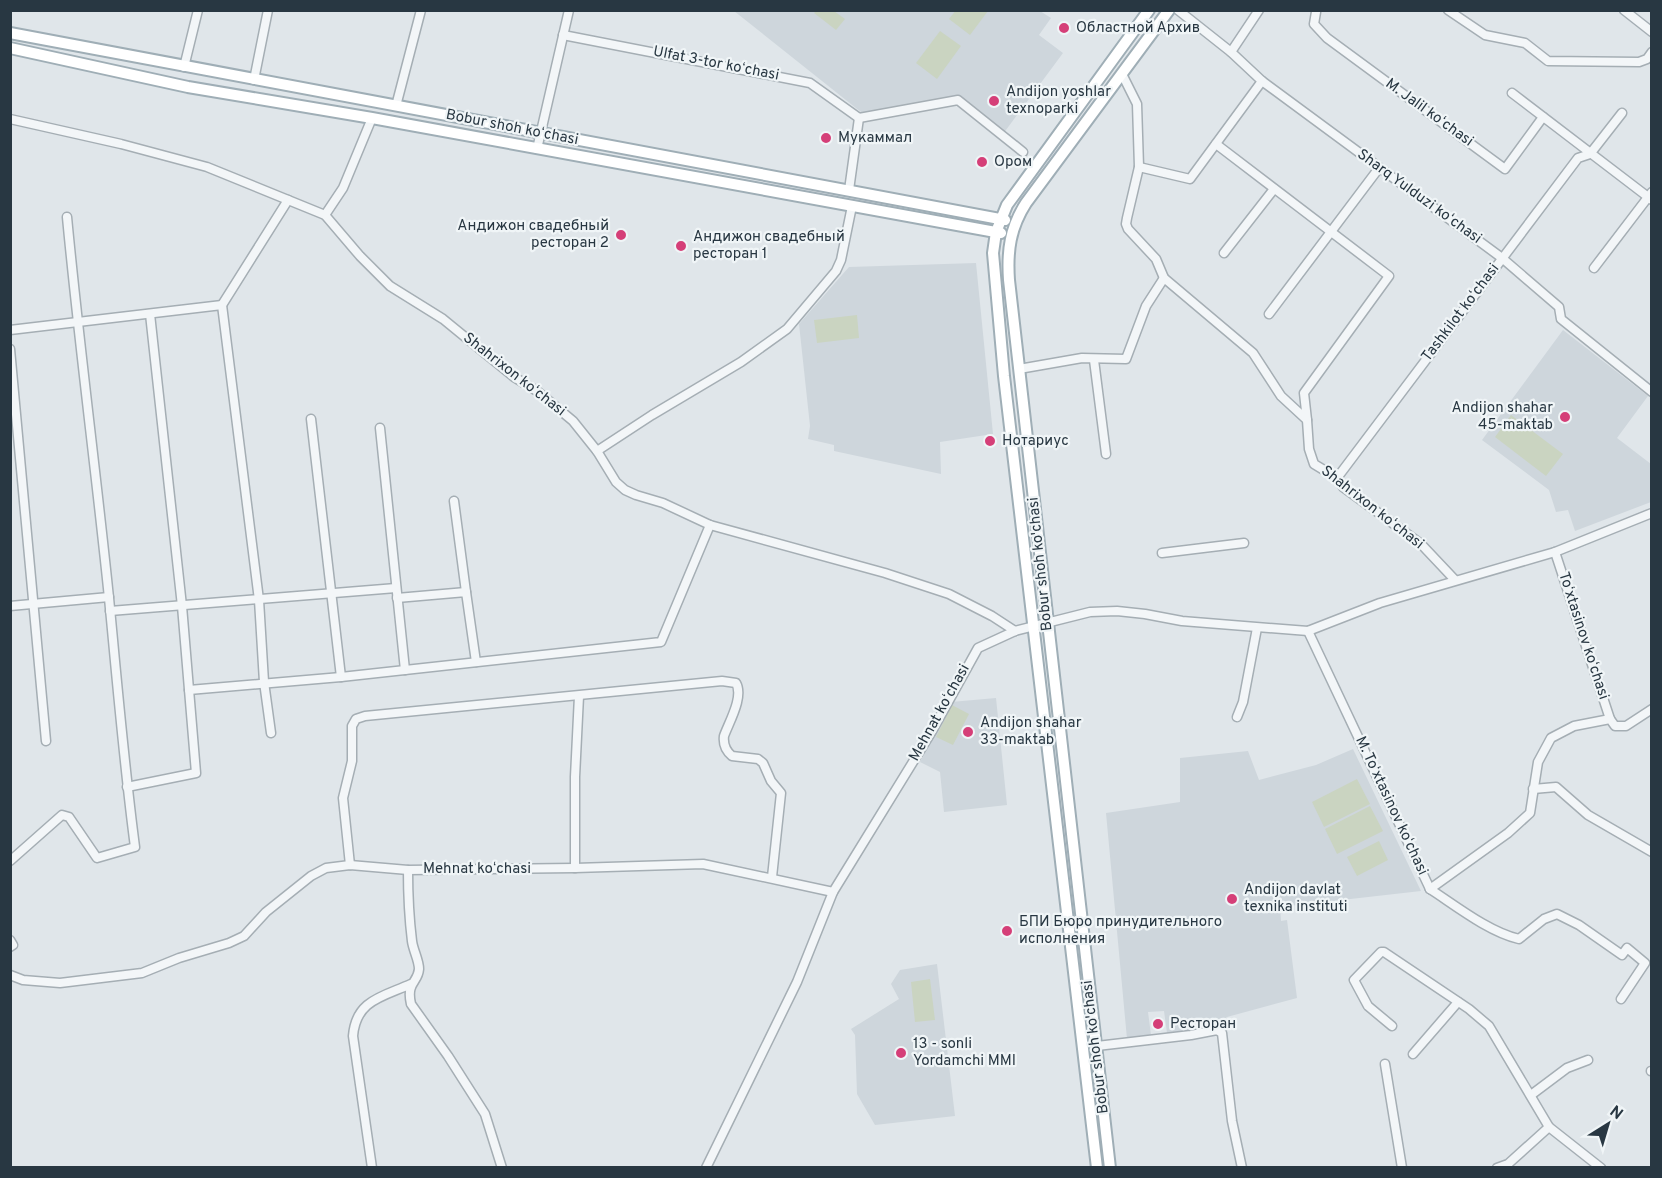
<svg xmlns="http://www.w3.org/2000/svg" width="1662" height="1178" font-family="Overpass,sans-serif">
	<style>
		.built { fill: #ced6dc }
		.green { fill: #cad4c1 }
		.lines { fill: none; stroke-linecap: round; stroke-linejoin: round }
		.minor-casing { stroke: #a5aeb4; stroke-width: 11 }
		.major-casing { stroke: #9faeb6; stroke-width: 14 }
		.minor { stroke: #f3f6f8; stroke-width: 8 }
		.major { stroke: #fff; stroke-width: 10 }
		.poi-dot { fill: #d53f78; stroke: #f0f5f7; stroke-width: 2 }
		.labels { text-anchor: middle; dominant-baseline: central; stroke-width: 4.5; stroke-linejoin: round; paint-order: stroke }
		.poi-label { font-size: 15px; fill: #283742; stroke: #f0f5f7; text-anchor: start }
		.street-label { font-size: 15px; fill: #283742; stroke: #f0f5f7 }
	</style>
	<rect width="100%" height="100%" fill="#e0e6ea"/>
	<g class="built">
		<polygon points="734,11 1040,11 1051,18 1039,35 1063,53 1003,134 956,99 866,116"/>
		<polygon points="976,263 993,434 940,442 941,474 834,451 834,445 808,439 810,426 799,324 849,267"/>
		<polygon points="1563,330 1648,396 1617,438 1651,464 1651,502 1575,531 1568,510 1556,512 1549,490 1482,440"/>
		<polygon points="996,698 1007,805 944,812 940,772 920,762 951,702"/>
		<polygon points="1353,749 1421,891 1280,907 1281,921 1287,920 1297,998 1227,1017 1215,1026 1167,1033 1164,1011 1148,1012 1151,1035 1127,1039 1106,813 1180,802 1180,758 1248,751 1259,780 1316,765"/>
		<polygon points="937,964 955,1116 875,1125 857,1094 855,1035 851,1029 899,999 891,984 900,970"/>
	</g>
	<g class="green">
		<polygon points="956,10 988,10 988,11 970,35 949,19"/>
		<polygon points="816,11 834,11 845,19 836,30 814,13"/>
		<polygon points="940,31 961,46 937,79 916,63"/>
		<polygon points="857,315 859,338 817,343 814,320"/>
		<polygon points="1511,415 1563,454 1546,476 1495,437"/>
		<polygon points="952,705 969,714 953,745 936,737"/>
		<polygon points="1357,779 1370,804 1324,827 1312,802"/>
		<polygon points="1370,806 1383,831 1337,854 1325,829"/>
		<polygon points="1379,841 1388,860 1357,876 1347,857"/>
		<polygon points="930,979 935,1020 915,1022 911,982"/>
	</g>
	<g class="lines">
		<g class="minor-casing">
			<g id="minor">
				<polyline points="1178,10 1231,52 1262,81 1502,258 1559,307 1561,319 1652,392"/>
				<polyline points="1448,10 1485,35 1525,43 1548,61 1639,62 1647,59 1652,52"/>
				<polyline points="1624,10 1652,32"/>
				<polyline points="1316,12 1314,24 1327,38 1505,169 1543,117"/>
				<polyline points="563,35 810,83 859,118"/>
				<polyline points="1231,52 1259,10"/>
				<polyline points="184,67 198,10"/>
				<polyline points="1122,74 1137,104 1139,167 1127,218 1126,224 1128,229 1156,259 1164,278 1253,353 1281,396 1307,420 1309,449 1314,464 1337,478 1343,487 1421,544 1455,580"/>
				<polyline points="254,80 268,10"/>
				<polyline points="1512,93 1652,200"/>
				<polyline points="396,106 421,10"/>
				<polyline points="859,118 958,100 1023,152"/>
				<polyline points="10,119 121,144 207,167 325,215 360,256 390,286 443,319 514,377 537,391 573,421 597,451 616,482 625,490 636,495 663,503 710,525 885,573 949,594 992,616 1015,631"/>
				<polyline points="1216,144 1389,276 1304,393 1307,420"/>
				<polyline points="537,149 569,10"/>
				<polyline points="1139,167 1190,179 1262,81"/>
				<polyline points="849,190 859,118"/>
				<polyline points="325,215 343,188 372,118"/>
				<polyline points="1224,253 1274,189"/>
				<polyline points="1594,268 1652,192"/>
				<polyline points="222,305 288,200"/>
				<polyline points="1269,314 1379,168"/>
				<polyline points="10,330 222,305 259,600 264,682 271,733"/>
				<polyline points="10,349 46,741"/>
				<polyline points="1094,360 1106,454"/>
				<polyline points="1019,369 1082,358 1126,359 1146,306 1164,278"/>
				<polyline points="311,419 341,677"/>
				<polyline points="380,428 405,670"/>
				<polyline points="597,451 652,415 741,362 787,329 836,271 841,260 852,206"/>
				<polyline points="1337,478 1578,158 1590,154 1622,113"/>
				<polyline points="454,501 466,592"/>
				<polyline points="1555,552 1610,719"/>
				<polyline points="1162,553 1244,543"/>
				<polyline points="397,598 466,592 476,662"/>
				<polyline points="10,606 109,597"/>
				<polyline points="110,611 396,588"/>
				<polyline points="1308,631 1430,889"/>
				<polyline points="189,690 341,677 661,642 710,525"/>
				<polyline points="1237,717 1243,702 1257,628"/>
				<polyline points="127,787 196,773 182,606 150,314"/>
				<polyline points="1533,789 1556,787 1588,815 1652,852"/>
				<path d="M10 861 62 815 69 817 97 858 135 847C124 764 117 681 109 598 96 471 79 344 67 217"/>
				<path d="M350 865 343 798 352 761V726L356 719 365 716 722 681 736 683C744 697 729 722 724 736 723 744 726 751 732 756L758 759 763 763 771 781 781 793 772 877"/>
				<polyline points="575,868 575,777 579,696"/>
				<path d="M408 870C408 893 409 917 412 941 413 950 419 960 419 969 418 983 406 982 411 1004L448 1056 485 1114 502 1168"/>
				<polyline points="1430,889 1508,833 1530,813 1538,762 1551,738 1574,726 1610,719 1615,726 1626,726 1652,709"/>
				<path d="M1430 889C1456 906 1489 932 1519 939L1544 919 1557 914 1579 925 1622 955 1627 948 1645 963 1621 999"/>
				<polyline points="10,940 13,945 10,947"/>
				<polyline points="10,975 23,980 60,983 142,973 179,958 229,943 244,936 266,912 311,876 326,868 350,865 408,870 575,868 703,864 833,892 932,731 978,648 1015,631 1090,612 1117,611 1145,614 1182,621 1308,631 1380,603 1555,552 1652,513"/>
				<polyline points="1392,1026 1368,1006 1354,980 1381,952 1384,952 1469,1009 1489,1026 1549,1127"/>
				<polyline points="1097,1046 1191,1035 1217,1030 1222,1033 1232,1121 1242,1168"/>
				<polyline points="1413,1054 1458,1002"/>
				<polyline points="1385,1064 1402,1168"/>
				<polyline points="1651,1071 1652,1071"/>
				<polyline points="1531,1095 1567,1068 1588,1060"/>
				<path d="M372 1168 353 1036C356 1000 382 997 411 984"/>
				<polyline points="706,1168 797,982 833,892"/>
				<polyline points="1497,1168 1508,1164 1549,1127 1601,1168"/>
			</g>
		</g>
		<g class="major-casing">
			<g id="major">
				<polyline points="10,33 1005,220"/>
				<polyline points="10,48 188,87 372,118 1001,233"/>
				<polyline points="1097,1168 1004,376 993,253 996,232 1007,205 1149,10"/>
				<path d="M1110 1168 1009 280C1007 251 1010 228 1026 203L1169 10"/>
			</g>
		</g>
		<use href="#minor" class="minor"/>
		<use href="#major" class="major"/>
	</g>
	<g class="poi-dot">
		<circle cx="1064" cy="28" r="6"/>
		<circle cx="994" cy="101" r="6"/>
		<circle cx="826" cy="138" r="6"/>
		<circle cx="982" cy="162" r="6"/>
		<circle cx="621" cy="235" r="6"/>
		<circle cx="681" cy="246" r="6"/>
		<circle cx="1565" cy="417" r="6"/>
		<circle cx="990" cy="441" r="6"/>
		<circle cx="968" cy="732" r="6"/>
		<circle cx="1232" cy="899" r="6"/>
		<circle cx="1007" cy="931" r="6"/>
		<circle cx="1158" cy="1024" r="6"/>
		<circle cx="901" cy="1053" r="6"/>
	</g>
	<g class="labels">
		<g class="poi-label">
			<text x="1076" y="28">Областной Архив</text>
			<text x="1006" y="92">Andijon yoshlar<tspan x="1006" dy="17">texnoparki</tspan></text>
			<text x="838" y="138">Мукаммал</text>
			<text x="994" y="162">Ором</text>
			<text x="609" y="226" text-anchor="end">Андижон свадебный<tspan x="609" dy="17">ресторан 2</tspan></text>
			<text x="693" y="237">Андижон свадебный<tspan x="693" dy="17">ресторан 1</tspan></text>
			<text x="1553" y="408" text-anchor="end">Andijon shahar<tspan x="1553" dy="17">45-maktab</tspan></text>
			<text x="1002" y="441">Нотариус</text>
			<text x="980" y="723">Andijon shahar<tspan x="980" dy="17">33-maktab</tspan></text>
			<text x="1244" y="890">Andijon davlat<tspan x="1244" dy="17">texnika instituti</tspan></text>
			<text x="1019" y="922">БПИ Бюро принудительного<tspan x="1019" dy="17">исполнения</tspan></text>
			<text x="1170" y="1024">Ресторан</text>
			<text x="913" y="1044">13 - sonli<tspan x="913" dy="17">Yordamchi MMI</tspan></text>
		</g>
		<g class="street-label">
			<text transform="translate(716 64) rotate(11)">Ulfat 3-tor koʻchasi</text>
			<text transform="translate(1429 113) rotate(36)">M. Jalil koʻchasi</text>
			<text transform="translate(512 128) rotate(11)">Bobur shoh koʻchasi</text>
			<text transform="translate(1419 197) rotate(36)">Sharq Yulduzi koʻchasi</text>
			<text transform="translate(1461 313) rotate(-53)">Tashkilot koʻchasi</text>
			<text transform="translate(514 375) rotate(38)">Shahrixon koʻchasi</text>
			<text transform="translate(1372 508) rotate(38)">Shahrixon koʻchasi</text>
			<text transform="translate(1041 564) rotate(-96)">Bobur shoh ko'chasi</text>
			<text transform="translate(1583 636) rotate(72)">Toʻxtasinov koʻchasi</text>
			<text transform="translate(940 713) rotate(-61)">Mehnat koʻchasi</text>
			<text transform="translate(1391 806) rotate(65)">M. Toʻxtasinov koʻchasi</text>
			<text x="477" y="869">Mehnat koʻchasi</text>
			<text transform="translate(1096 1047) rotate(-97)">Bobur shoh ko'chasi</text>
		</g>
	</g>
	<rect width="1662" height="1178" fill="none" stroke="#283742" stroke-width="24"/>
	<g transform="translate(1608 1124) rotate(37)" stroke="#f0f5f7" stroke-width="4.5" paint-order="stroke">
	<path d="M0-4.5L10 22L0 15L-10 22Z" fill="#283742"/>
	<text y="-9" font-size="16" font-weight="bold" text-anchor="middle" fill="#283742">N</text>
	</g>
</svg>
